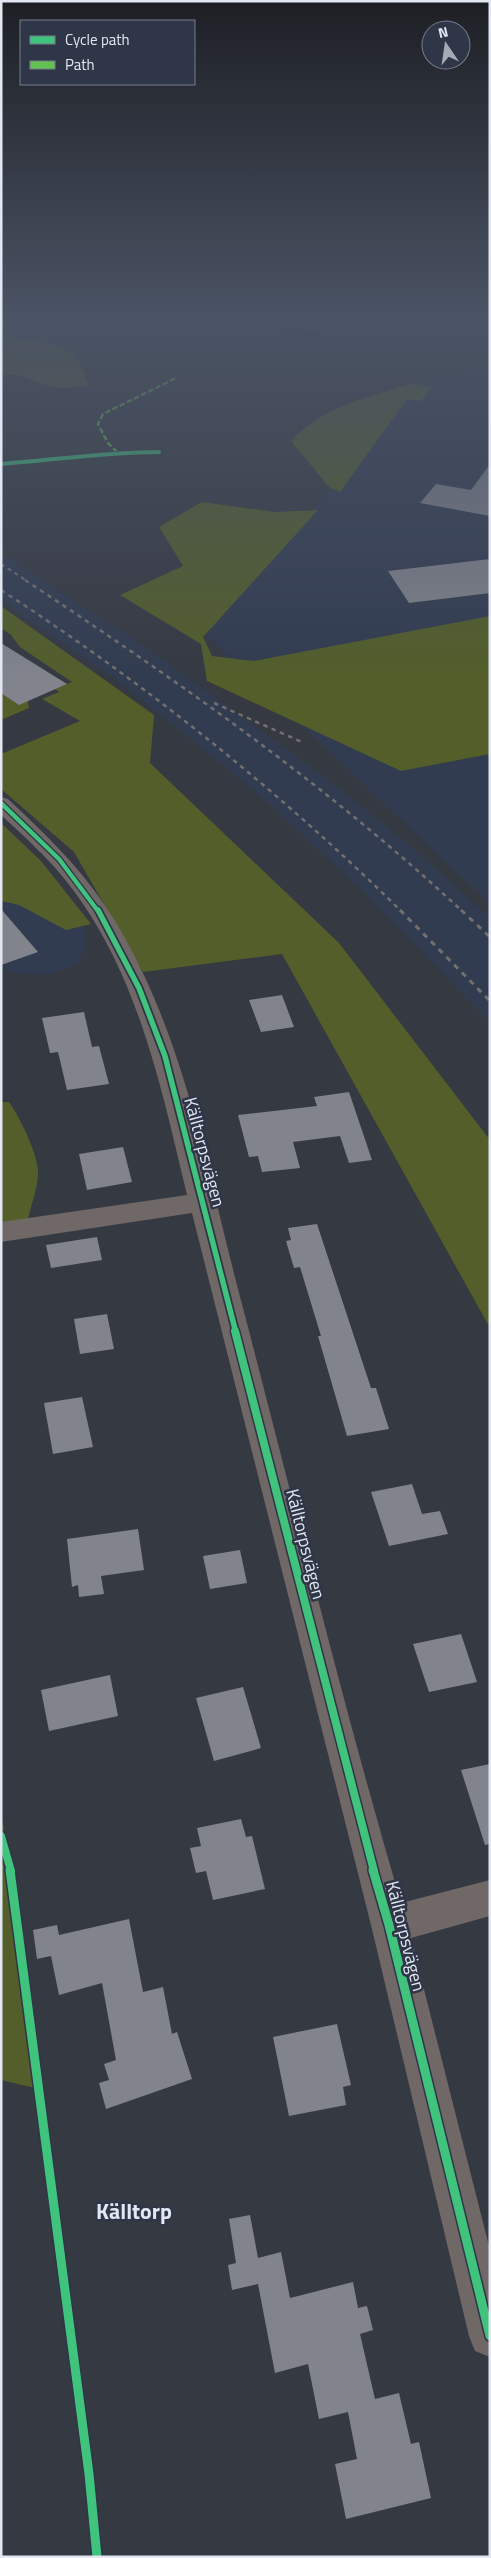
<svg xmlns="http://www.w3.org/2000/svg" width="491" height="2558" font-family="'Titillium Web',sans-serif">
	<style>
		.built { fill: #323c51 }
		.green { fill: #535e2b }
		.lines { fill: none; stroke-linecap: round; stroke-linejoin: round }
		.stream { stroke: #052329; stroke-width: 5 }
		.building { fill: #81848d }
		.street { fill: #706767; fill-rule: evenodd }
		.rail-far2 { stroke: #736f71; stroke-width: 2; stroke-dasharray: 4 4; stroke-linecap: butt }
		.rail-far1 { stroke: #736f71; stroke-width: 2.5; stroke-dasharray: 4.5 4.5; stroke-linecap: butt }
		.rail { stroke: #736f71; stroke-width: 3; stroke-dasharray: 5.5 5.5; stroke-linecap: butt }
		.quiet { stroke: #63c152; stroke-width: 2.5; stroke-dasharray: 5.5 2.5; stroke-linecap: butt }
		.cycleway-far4-casing { stroke: #2f3648; stroke-width: 5.5 }
		.cycleway-far3-casing { stroke: #2f3648; stroke-width: 7 }
		.cycleway-far2-casing { stroke: #2f3648; stroke-width: 9 }
		.cycleway-far1-casing { stroke: #2f3648; stroke-width: 11 }
		.cycleway-casing { stroke: #2f3648; stroke-width: 12 }
		.cycleway-far4 { stroke: #40c37c; stroke-width: 4 }
		.cycleway-far3 { stroke: #40c37c; stroke-width: 4.5 }
		.cycleway-far2 { stroke: #40c37c; stroke-width: 5.5 }
		.cycleway-far1 { stroke: #40c37c; stroke-width: 8 }
		.cycleway { stroke: #40c37c; stroke-width: 9 }
		.labels { text-anchor: middle; dominant-baseline: central; stroke-width: 5; stroke-linejoin: round; paint-order: stroke }
		.street-label { font-size: 18px; fill: #e2e7f2; stroke: #2f3648 }
		.near-neighbourhood-label { font-size: 22px; font-weight: bold; fill: #e2e7f2; stroke: #2f3648 }
	</style>
	<rect width="100%" height="100%" fill="#353942"/>
	<g class="built">
		<polygon points="490,368 490,904 205,634 423,382"/>
		<polygon points="1,553 140,643 326,778 413,848 490,918 490,1022 366,894 256,792 122,684 1,601"/>
		<polygon points="1,876 64,902 84,929 86,946 78,963 52,974 25,974 9,971 1,967"/>
	</g>
	<g class="green">
		<path d="M1 335 50 344 74 353 90 385C78 387 66 389 54 387 32 383 26 372 1 375Z"/>
		<path d="M414 383 431 388 421 401 407 399 340 492 329 487 291 441C325 405 368 397 414 383Z"/>
		<polygon points="202,502 275,512 318,510 203,637 212,656 254,661 490,616 490,754 401,771 207,681 201,644 120,595 183,566 159,527"/>
		<polygon points="1,606 154,715 150,763 339,943 490,1140 490,1328 282,954 143,972 74,852 1,789 1,754 80,721 42,699 59,692 55,689 72,682 20,647 11,635 1,628"/>
		<polygon points="1,685 28,701 29,708 1,720"/>
		<polygon points="1,823 41,861 91,924 66,930 19,905 1,901"/>
		<path d="M1 1102H9C20 1118 36 1150 38 1170 39 1185 31 1204 28 1220L1 1224Z"/>
		<polygon points="1,1815 2,1817 39,2089 1,2080"/>
	</g>
	<g class="lines">
		<polyline class="stream" points="238,322 332,338"/>
	</g>
	<g class="building">
		<polygon points="490,464 490,516 420,503 436,484 471,490"/>
		<polygon points="490,559 490,593 409,603 388,571"/>
		<polygon points="1,643 67,684 19,705 1,693"/>
		<polygon points="1,909 38,952 1,965"/>
		<polygon points="282,995 294,1027 261,1032 249,1000"/>
		<polygon points="84,1012 92,1047 99,1046 109,1084 67,1090 58,1052 50,1053 42,1018"/>
		<polygon points="349,1092 372,1160 349,1163 340,1136 293,1142 300,1168 262,1172 258,1156 249,1157 238,1115 317,1106 314,1097"/>
		<polygon points="123,1147 132,1182 87,1190 79,1154"/>
		<polygon points="317,1224 371,1388 376,1388 389,1429 347,1436 318,1336 321,1336 300,1267 294,1268 286,1241 291,1240 288,1228"/>
		<polygon points="97,1237 102,1260 51,1268 46,1245"/>
		<polygon points="107,1314 114,1349 80,1354 74,1319"/>
		<polygon points="82,1397 93,1447 53,1454 44,1403"/>
		<polygon points="412,1484 422,1514 440,1511 448,1534 389,1546 371,1492"/>
		<polygon points="138,1529 144,1570 101,1576 104,1594 79,1597 78,1585 72,1587 67,1539"/>
		<polygon points="240,1550 247,1583 210,1589 203,1556"/>
		<polygon points="461,1634 477,1682 429,1692 413,1644"/>
		<polygon points="110,1675 118,1716 49,1731 41,1690"/>
		<polygon points="243,1687 261,1748 214,1761 196,1698"/>
		<polygon points="490,1764 490,1844 485,1845 461,1770"/>
		<polygon points="241,1819 246,1837 252,1836 265,1889 213,1900 206,1871 196,1873 190,1848 201,1846 197,1828"/>
		<polygon points="129,1919 143,1992 163,1987 172,2034 177,2032 192,2079 106,2109 99,2083 109,2080 104,2064 116,2060 102,1983 59,1995 51,1956 37,1959 33,1930 57,1925 59,1935"/>
		<polygon points="337,2024 351,2085 343,2087 346,2105 289,2116 273,2037"/>
		<polygon points="250,2215 258,2258 281,2252 290,2298 353,2282 358,2308 367,2306 373,2330 360,2334 375,2399 399,2393 411,2444 419,2442 431,2498 346,2519 335,2464 357,2459 348,2412 319,2419 308,2364 275,2373 258,2284 232,2290 228,2265 236,2263 229,2219"/>
	</g>
	<g class="lines">
		<path class="street" d="M1 797 8 799C55 843 95 882 126 940 185 1046 207 1169 237 1285 291 1491 341 1699 401 1903L490 1880V1916L411 1938 490 2250V2357L475 2351 469 2336 371 1925 192 1213 1 1242V1222L187 1195C161 1087 138 972 67 882 48 858 24 836 1 815Z"/>
		<polyline class="rail-far2" points="1,564 27,581"/>
		<g class="rail-far1">
			<path d="M25 580C178 681 328 786 462 911"/>
			<path d="M1 590C146 684 278 790 401 911"/>
			<polyline points="214,703 304,743"/>
		</g>
		<g class="rail">
			<polyline points="400,910 490,1001"/>
			<polyline points="461,910 490,937"/>
		</g>
		<polyline class="quiet" points="117,452 108,443 98,424 103,414 176,378"/>
		<g class="cycleway-far4-casing">
			<path id="cycleway-far4" d="M1 464C54 460 106 452 159 452"/>
		</g>
		<g class="cycleway-far3-casing">
			<polyline id="cycleway-far3" points="1,803 59,859 98,911"/>
		</g>
		<g class="cycleway-far2-casing">
			<polyline id="cycleway-far2" points="98,910 139,988 165,1056 236,1333"/>
		</g>
		<g class="cycleway-far1-casing">
			<g id="cycleway-far1">
				<polyline points="235,1331 374,1871"/>
				<polyline points="1,1836 11,1871"/>
			</g>
		</g>
		<g class="cycleway-casing">
			<g id="cycleway">
				<polyline points="10,1870 89,2474 97,2557"/>
				<polyline points="373,1870 389,1925 490,2336"/>
			</g>
		</g>
		<use href="#cycleway-far4" class="cycleway-far4"/>
		<use href="#cycleway-far3" class="cycleway-far3"/>
		<use href="#cycleway-far2" class="cycleway-far2"/>
		<use href="#cycleway-far1" class="cycleway-far1"/>
		<use href="#cycleway" class="cycleway"/>
	</g>
	<linearGradient id="sky" x2="0" y2="1"><stop stop-color="#1d1f24"/><stop offset="0.47" stop-color="#4b5465"/><stop offset="1" stop-color="#4b5465" stop-opacity="0"/></linearGradient>
	<rect width="491" height="680" fill="url(#sky)"/>
	<g class="labels">
		<g class="street-label">
			<text transform="translate(205 1152) rotate(75)">Källtorpsvägen</text>
			<text transform="translate(306 1544) rotate(76)">Källtorpsvägen</text>
			<text transform="translate(406 1936) rotate(76)">Källtorpsvägen</text>
		</g>
		<g class="near-neighbourhood-label">
			<text x="134" y="2211">Källtorp</text>
		</g>
	</g>
	<rect width="491" height="2558" fill="none" stroke="#e2e7f2" stroke-width="5"/>
	<rect x="20" y="20" width="175" height="65" fill="#2f3648" stroke="#777d8c"/>
	<rect x="30" y="36" width="25" height="8" fill="#40c37c" stroke="#777d8c"/>
	<text x="65" y="45" font-size="15" fill="#e2e7f2">Cycle path</text>
	<rect x="30" y="61" width="25" height="8" fill="#63c152" stroke="#777d8c"/>
	<text x="65" y="70" font-size="15" fill="#e2e7f2">Path</text>
	<g transform="translate(446 45) rotate(347)"><circle r="24" fill="#2f3648" stroke="#777d8c"/>
	<path d="M0-4L9 19L0 12L-9 19Z" fill="#a5aab4"/>
	<text y="-8" font-size="14" font-weight="bold" text-anchor="middle" fill="#e2e7f2">N</text>
	</g>
</svg>
